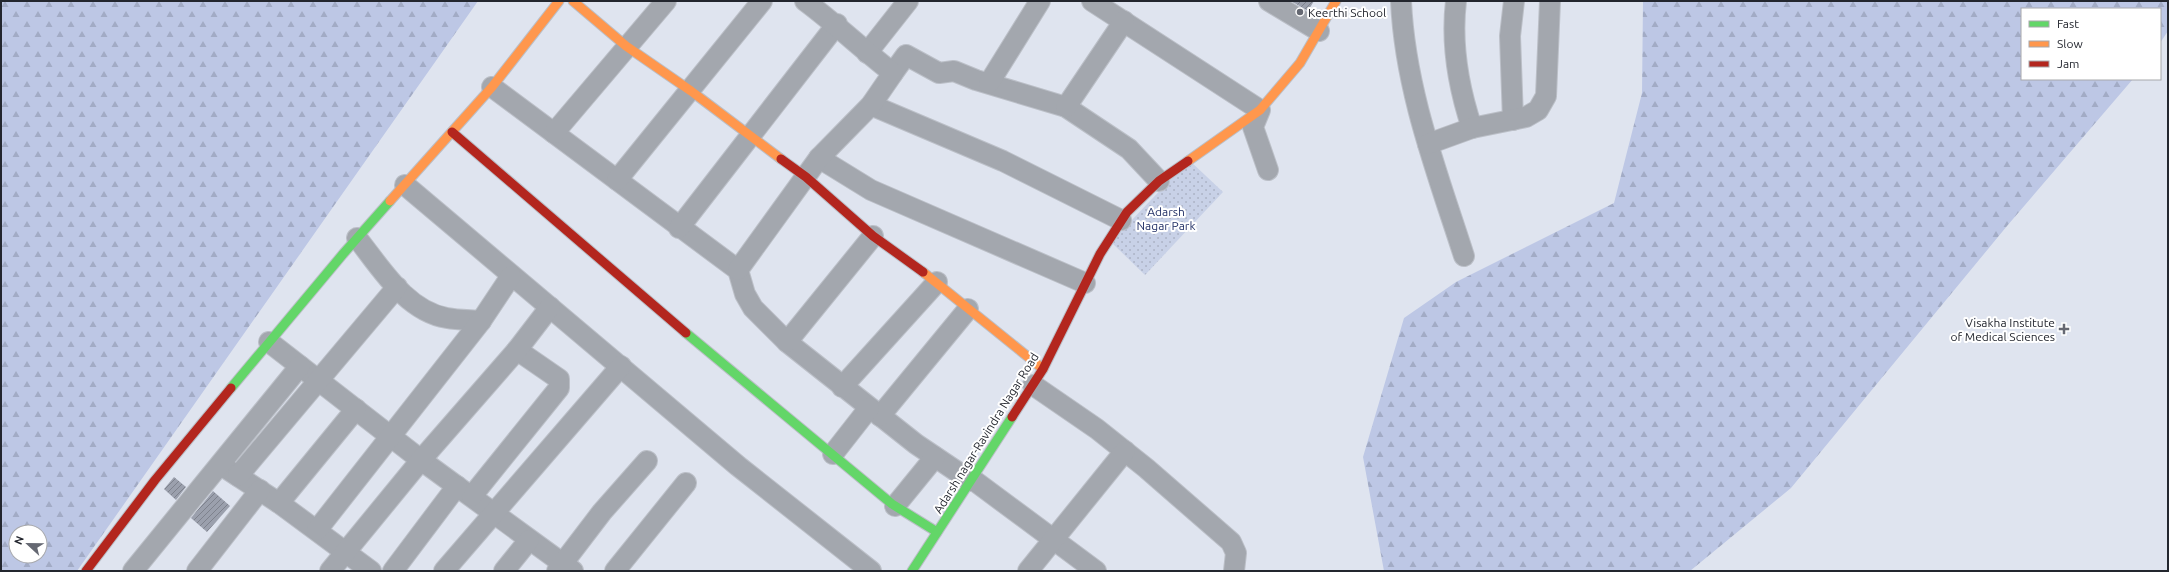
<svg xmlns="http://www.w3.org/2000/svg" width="2169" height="572" font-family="Ubuntu,sans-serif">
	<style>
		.green { fill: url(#green-dots) }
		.forest { fill: url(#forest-firs); fill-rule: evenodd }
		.building { fill: url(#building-hatch) }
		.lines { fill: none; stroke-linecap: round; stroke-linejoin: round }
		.street-casing { stroke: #bbbfc7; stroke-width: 22 }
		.fast-casing { stroke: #bbbfc7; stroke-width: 11 }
		.slow-casing { stroke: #bbbfc7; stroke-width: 11 }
		.jam-casing { stroke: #bbbfc7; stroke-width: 11 }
		.street { stroke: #a3a7ae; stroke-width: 20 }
		.fast { stroke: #63d668; stroke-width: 9 }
		.slow { stroke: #ff974d; stroke-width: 9 }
		.jam { stroke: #b3261e; stroke-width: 9 }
		.poi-dot { fill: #656872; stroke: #fff; stroke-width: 1.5 }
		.labels { text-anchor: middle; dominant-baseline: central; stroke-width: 4; stroke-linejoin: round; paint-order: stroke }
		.poi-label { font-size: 12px; fill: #23262e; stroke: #fff; text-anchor: start }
		.park-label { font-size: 12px; fill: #223066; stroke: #fff }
		.street-label { font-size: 12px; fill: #23262e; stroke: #fff }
	</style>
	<defs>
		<pattern id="green-dots" width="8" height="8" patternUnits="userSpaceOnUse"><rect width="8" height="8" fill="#c8d1e7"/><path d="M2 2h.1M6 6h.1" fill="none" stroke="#acb3c6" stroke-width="1.8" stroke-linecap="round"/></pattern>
		<pattern id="forest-firs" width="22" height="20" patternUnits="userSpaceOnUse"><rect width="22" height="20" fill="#bdc7e5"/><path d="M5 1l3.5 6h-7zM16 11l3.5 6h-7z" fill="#a2abc5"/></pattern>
		<pattern id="building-hatch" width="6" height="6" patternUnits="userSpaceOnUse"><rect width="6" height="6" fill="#9ba0ad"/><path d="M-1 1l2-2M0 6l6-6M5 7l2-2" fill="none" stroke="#7e828d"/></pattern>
	</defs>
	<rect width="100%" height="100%" fill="#dfe4ef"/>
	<polygon class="green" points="1189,160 1223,192 1145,275 1111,242"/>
	<g class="forest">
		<path d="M1 1H478L77 571H1ZM16 532H40V556H16Z"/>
		<polygon points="1643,1 2168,1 2168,31 2160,43 2160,9 2022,9 2022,79 2133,79 2007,226 1791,488 1690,571 1384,571 1363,457 1404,318 1456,282 1614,203 1642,93"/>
	</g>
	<g class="building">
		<polygon points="1291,1 1314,1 1308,11"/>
		<polygon points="174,477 186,487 176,500 164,489"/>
		<polygon points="213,491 230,506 207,532 191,518"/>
	</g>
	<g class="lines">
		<g class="street-casing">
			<g id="street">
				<polyline points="1092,1 1260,110 1253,127 1268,170"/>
				<polyline points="1269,1 1319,31"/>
				<path d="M1401 1C1405 90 1437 172 1464 256"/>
				<path d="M1456 1C1451 43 1459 89 1472 128"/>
				<polyline points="867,53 908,1"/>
				<polyline points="893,73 906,55 939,73 954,71 976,80 1066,107 1129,149 1159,181"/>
				<polyline points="989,83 1040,1"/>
				<polyline points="492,87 738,270 745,294 753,308 787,342 916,444 971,481"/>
				<polyline points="871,105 1003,161 1121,220"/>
				<polyline points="1066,107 1124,21"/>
				<polyline points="1513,120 1510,36 1514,1"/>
				<polyline points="554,133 666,1"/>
				<polyline points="1428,144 1472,128 1526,117 1538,110 1546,96 1550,1"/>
				<polyline points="819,158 871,190 1085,283"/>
				<polyline points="617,180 762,1"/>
				<polyline points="405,185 738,466 871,571"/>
				<polyline points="679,228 837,24"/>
				<path d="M357 238C381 268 406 311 447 318 458 320 470 320 481 321"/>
				<path d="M738 270 819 158 871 105 893 73C863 50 836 24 805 1"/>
				<polyline points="269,342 421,460 573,571"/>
				<polyline points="787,342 873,236"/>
				<polyline points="1033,385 1097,429 1146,468 1231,542 1236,553 1234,571"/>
				<polyline points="842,387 937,282"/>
				<polyline points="880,416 968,309"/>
				<polyline points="833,454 869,408"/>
				<polyline points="227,469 279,503 371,571"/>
				<polyline points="238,476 397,287"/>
				<polyline points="972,479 1096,571"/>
				<polyline points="472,496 559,388 559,379 517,350"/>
				<polyline points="279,503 356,409"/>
				<polyline points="895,506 935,457"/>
				<polyline points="317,530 481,321 511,276"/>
				<polyline points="133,571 300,366"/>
				<polyline points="197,571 260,490"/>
				<polyline points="330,571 421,460 517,350 550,307"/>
				<polyline points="393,571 457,486"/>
				<polyline points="444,571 621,366"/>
				<polyline points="504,571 529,540"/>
				<polyline points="557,571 602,512 647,461"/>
				<polyline points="615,571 686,483"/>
				<polyline points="1028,571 1125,451"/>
			</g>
		</g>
		<g class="fast-casing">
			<g id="fast">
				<polyline points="686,333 892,504 937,532"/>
				<polyline points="231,388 343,254 390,201"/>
				<polyline points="912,571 1012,417"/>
			</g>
		</g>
		<g class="slow-casing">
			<g id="slow">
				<polyline points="573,1 626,46 691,91 781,159"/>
				<polyline points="1188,161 1260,110 1300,63 1336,1"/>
				<polyline points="390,201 492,87 559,1"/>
				<polyline points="923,272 1043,369"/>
			</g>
		</g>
		<g class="jam-casing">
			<g id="jam">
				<polyline points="452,132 686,333"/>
				<polyline points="781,159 806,177 873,236 923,272"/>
				<polyline points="1012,417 1043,369 1100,254 1127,212 1159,181 1188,161"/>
				<polyline points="86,571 155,480 231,388"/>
			</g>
		</g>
		<use href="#street" class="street"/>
		<use href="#fast" class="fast"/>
		<use href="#slow" class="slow"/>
		<use href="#jam" class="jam"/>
	</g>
	<g class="poi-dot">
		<circle cx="1300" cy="12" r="4"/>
		<path d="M2062 323h4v4h4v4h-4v4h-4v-4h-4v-4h4z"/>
	</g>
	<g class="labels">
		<g class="poi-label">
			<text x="1308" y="12">Keerthi School</text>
			<text x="2055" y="322" text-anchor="end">Visakha Institute<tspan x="2055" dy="14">of Medical Sciences</tspan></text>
		</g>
		<g class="park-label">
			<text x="1166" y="211">Adarsh<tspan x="1166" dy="14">Nagar Park</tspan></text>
		</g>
		<g class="street-label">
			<text transform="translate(986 433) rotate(-58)">Adarsh nagar-Ravindra Nagar Road</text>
		</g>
	</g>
	<rect width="2169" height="572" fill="none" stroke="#23262e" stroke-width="4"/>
	<rect x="2021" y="8" width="140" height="72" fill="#ffffff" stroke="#a7a8ab"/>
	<rect x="2029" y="21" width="20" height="6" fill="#63d668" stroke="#a7a8ab"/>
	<text x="2057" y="28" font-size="12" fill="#23262e">Fast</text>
	<rect x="2029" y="41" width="20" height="6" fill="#ff974d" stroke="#a7a8ab"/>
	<text x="2057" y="48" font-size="12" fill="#23262e">Slow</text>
	<rect x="2029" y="61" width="20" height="6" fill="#b3261e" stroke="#a7a8ab"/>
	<text x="2057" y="68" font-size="12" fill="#23262e">Jam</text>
	<g transform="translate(28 544) rotate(292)"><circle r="19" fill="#ffffff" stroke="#a7a8ab"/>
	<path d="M0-3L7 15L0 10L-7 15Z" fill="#656872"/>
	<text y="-6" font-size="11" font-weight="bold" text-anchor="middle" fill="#23262e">N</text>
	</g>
</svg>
